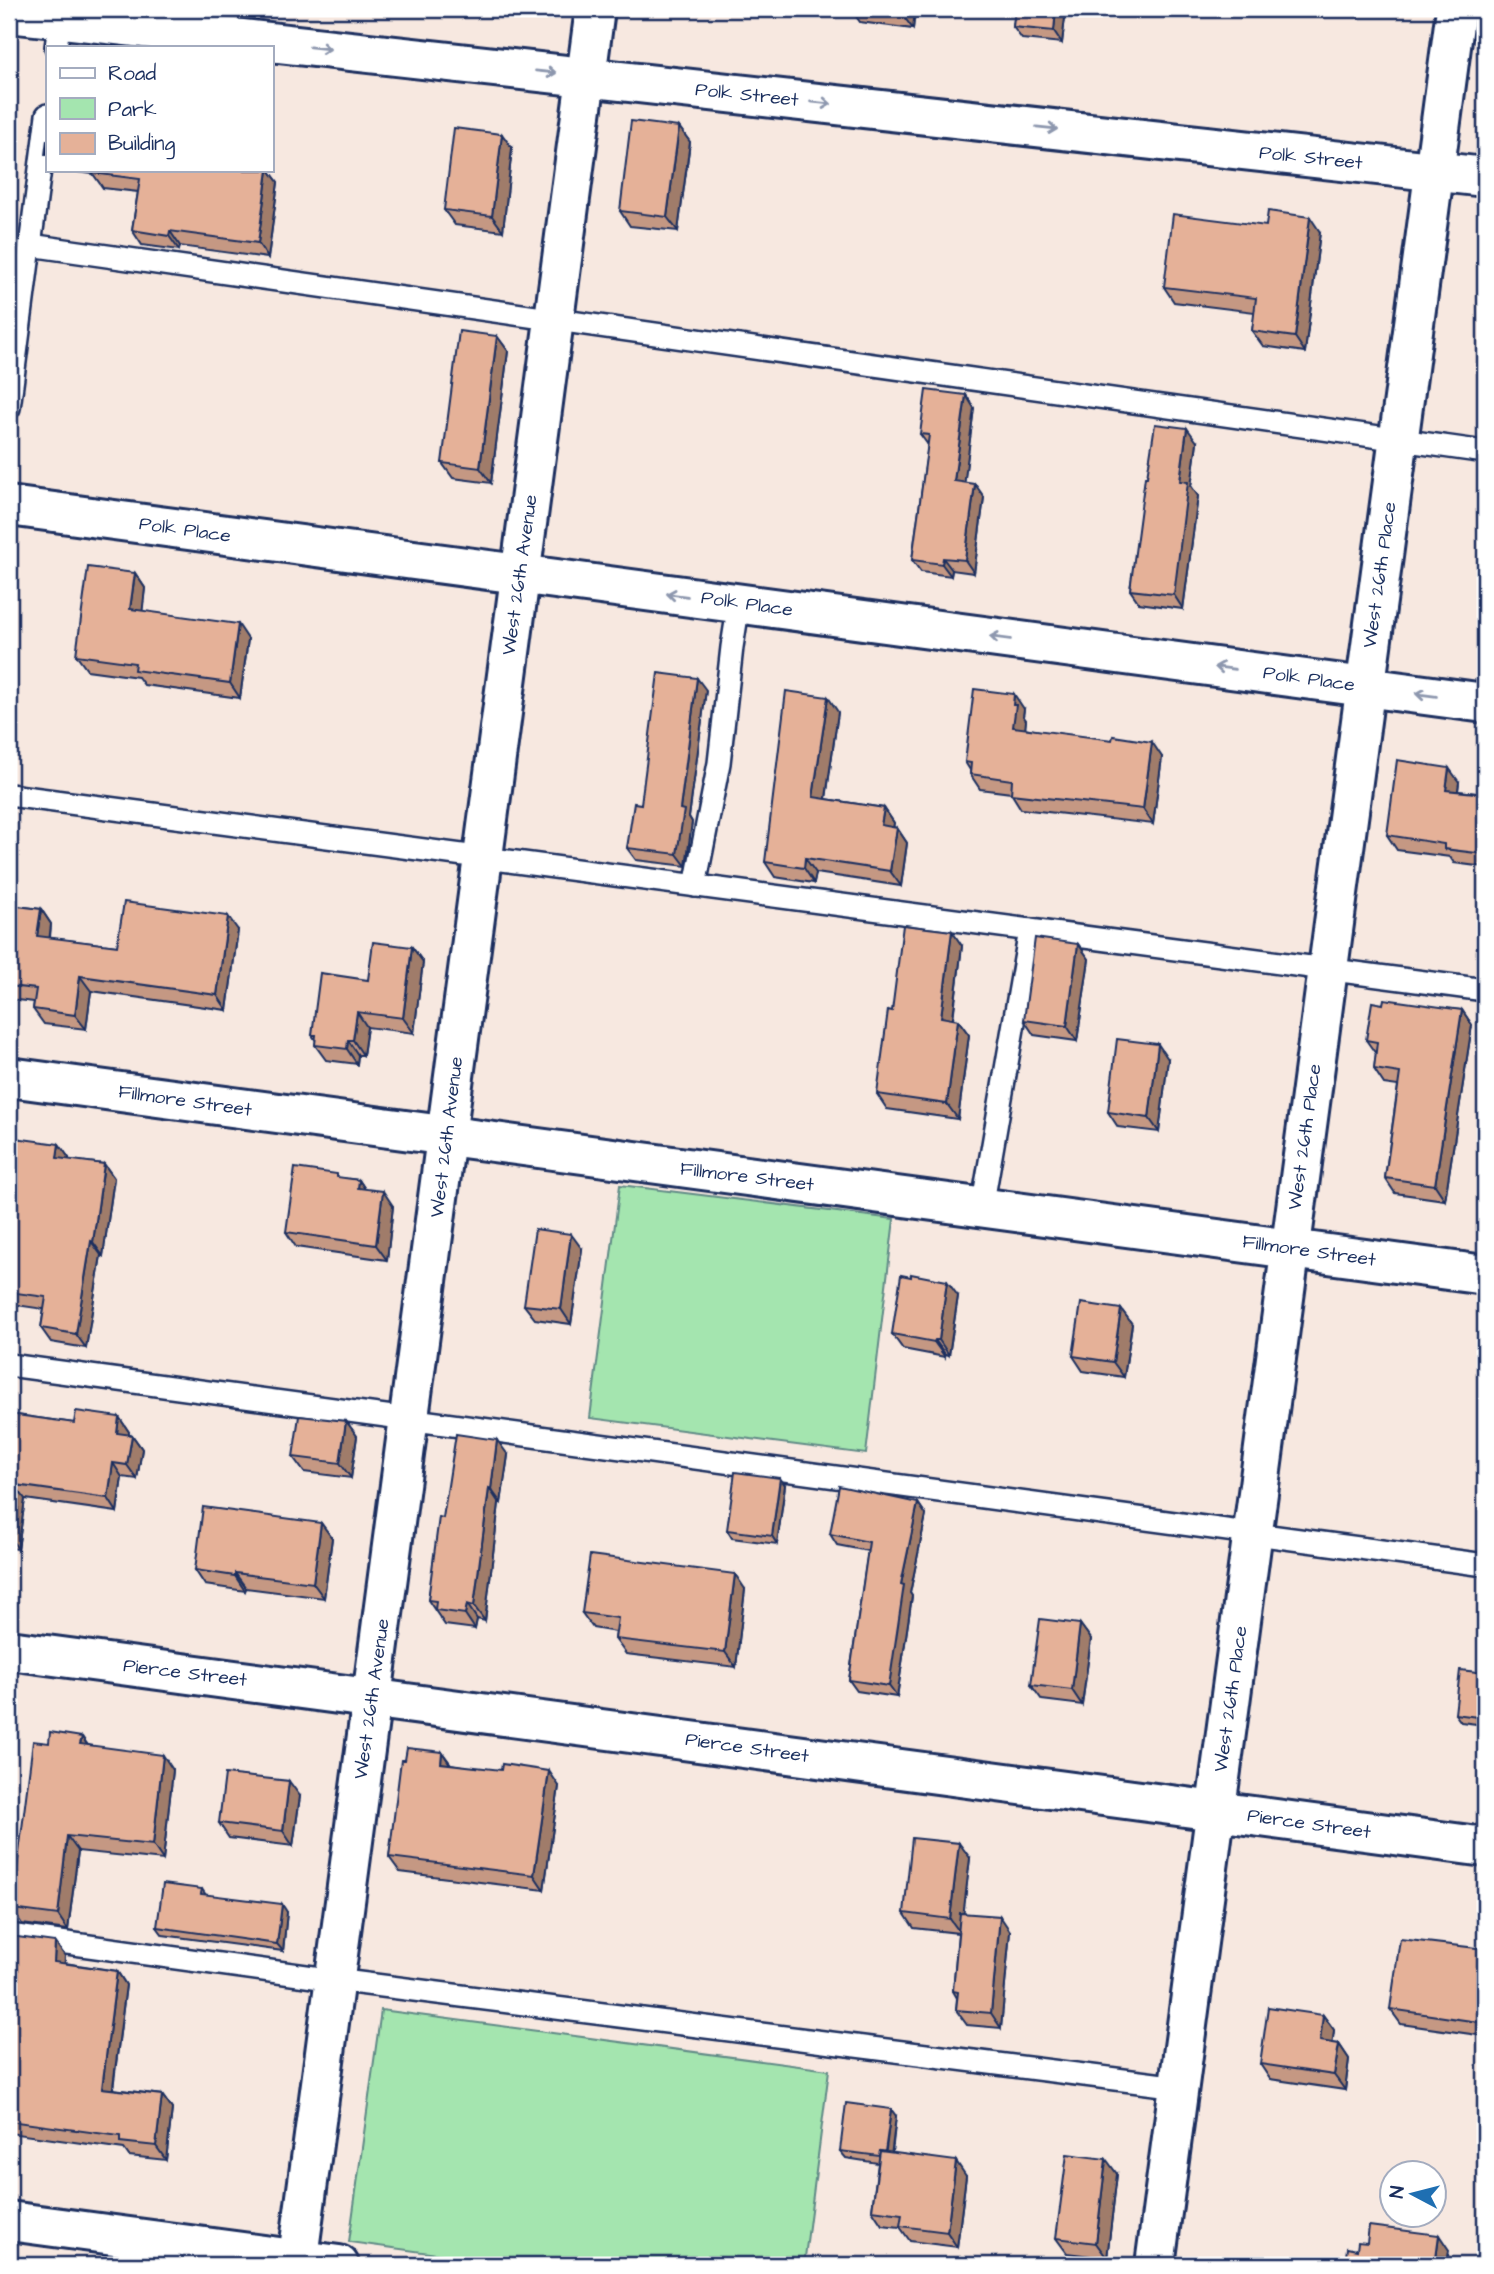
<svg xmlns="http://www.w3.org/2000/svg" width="1494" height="2274" font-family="'Architects Daughter',sans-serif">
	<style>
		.green { fill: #a4e5af; stroke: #608a86; stroke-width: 2 }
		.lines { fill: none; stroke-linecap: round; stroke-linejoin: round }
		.service-casing { stroke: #1b2f5e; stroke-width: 26 }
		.minor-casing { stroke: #1b2f5e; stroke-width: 44 }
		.service { stroke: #fff; stroke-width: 21 }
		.minor { stroke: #fff; stroke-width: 38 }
		.wall { fill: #c59883; stroke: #1b2f5e; stroke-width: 2 }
		.shaded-wall { fill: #a07c6a; stroke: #1b2f5e; stroke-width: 2 }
		.building { fill: #e5b198; stroke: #1b2f5e; stroke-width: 2 }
		.oneway { stroke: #8d97ae }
		.labels { text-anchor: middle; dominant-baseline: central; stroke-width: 5; stroke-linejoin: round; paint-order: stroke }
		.street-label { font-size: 19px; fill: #1b2f5e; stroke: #fff }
	</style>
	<rect width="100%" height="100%" fill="#f7e8e0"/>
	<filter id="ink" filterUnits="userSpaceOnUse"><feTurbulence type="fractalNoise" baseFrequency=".0143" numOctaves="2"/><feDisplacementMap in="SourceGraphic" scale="14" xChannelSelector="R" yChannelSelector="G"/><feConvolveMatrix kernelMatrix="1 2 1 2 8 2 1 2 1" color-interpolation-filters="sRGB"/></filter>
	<g filter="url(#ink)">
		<g class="green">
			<polygon points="620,1185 894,1219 866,1454 590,1418"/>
			<polygon points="381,2010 829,2070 804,2265 517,2265 349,2242"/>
		</g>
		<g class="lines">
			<g class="service-casing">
				<g id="service">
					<polyline points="56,47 61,11"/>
					<polyline points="30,245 1485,452"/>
					<polyline points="9,408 47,115"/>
					<polyline points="9,795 1485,990"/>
					<polyline points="695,886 719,763 732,647 739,603"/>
					<polyline points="982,1208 1030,930"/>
					<polyline points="9,1365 1485,1565"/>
					<polyline points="9,1935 335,1980 1179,2087"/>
				</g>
			</g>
			<g class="minor-casing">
				<g id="minor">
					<polyline points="9,13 1485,177"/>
					<polyline points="9,506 1485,703"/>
					<polyline points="9,1077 1485,1275"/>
					<polyline points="9,1650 1485,1847"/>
					<polyline points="9,2221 339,2265"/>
					<polyline points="297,2265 595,9"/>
					<polyline points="1155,2265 1456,9"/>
				</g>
			</g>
			<use href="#service" class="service"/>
			<use href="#minor" class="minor"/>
		</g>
		<g class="wall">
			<polygon points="808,9 915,9 913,29 860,22 855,15"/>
			<polygon points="1015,9 1066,9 1062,43 1022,39 1013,27"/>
			<polygon points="679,127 690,142 678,231 630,226 620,211"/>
			<polygon points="512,148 503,231 455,225 444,210"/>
			<polygon points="61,170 269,170 278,182 268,258 180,246 179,250 142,245 132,230 138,192 103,188 93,174"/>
			<polygon points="1320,232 1305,352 1263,346 1252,331 1255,312 1174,302 1164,287"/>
			<polygon points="497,336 508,351 491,483 453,478 442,463"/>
			<polygon points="966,395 974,408 964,483 984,497 974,573 952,570 951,576 921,572 912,560 928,445 920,434"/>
			<polygon points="1197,442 1191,486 1198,496 1183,609 1139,603 1130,590 1147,477"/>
			<polygon points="135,573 145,588 142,611 248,639 240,698 144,685 138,677 87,670 76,655"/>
			<polygon points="706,690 689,817 692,822 686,866 636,860 627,848 641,804"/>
			<polygon points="1024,709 1023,716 1026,720 1025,728 1162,757 1153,824 1021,809 1011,793 980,789 970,774 970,770 965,762"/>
			<polygon points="838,712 826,799 884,808 894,823 893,827 897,828 907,843 901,886 816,873 814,883 775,877 765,862"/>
			<polygon points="1459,782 1458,791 1485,794 1485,867 1454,863 1450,857 1397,850 1387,835"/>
			<polygon points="9,905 41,909 51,924 50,938 117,946 238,930 227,1010 91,991 86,1029 44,1024 33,1009 34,1002 9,999"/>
			<polygon points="1078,944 1089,959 1077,1041 1034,1035 1024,1020"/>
			<polygon points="962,946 953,1019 958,1020 969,1035 958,1119 887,1109 877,1094 892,1011"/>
			<polygon points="412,947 423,962 414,1033 367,1027 363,1055 358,1055 357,1064 326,1060 315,1045 316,1041 312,1035 368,980"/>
			<polygon points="1383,1004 1462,1010 1472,1025 1445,1200 1395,1193 1385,1178 1398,1086 1384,1084 1374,1069 1376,1054 1366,1040"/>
			<polygon points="1168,1059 1159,1132 1118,1127 1108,1112"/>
			<polygon points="59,1144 69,1158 69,1160 104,1164 114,1178 103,1256 101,1255 86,1348 51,1342 41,1328 44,1309 9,1304 9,1148 14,1148"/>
			<polygon points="340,1178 359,1180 365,1189 393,1206 387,1260 296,1247 286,1232"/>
			<polygon points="582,1249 571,1324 535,1319 524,1305"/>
			<polygon points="958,1296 949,1355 945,1354 945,1357 903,1349 892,1334"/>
			<polygon points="1121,1309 1132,1324 1124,1377 1083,1371 1073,1356"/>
			<polygon points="9,1414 74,1423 119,1417 129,1432 128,1434 132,1435 142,1449 137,1479 122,1477 117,1512 25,1499 18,1549 9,1548"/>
			<polygon points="346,1421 357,1436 351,1478 304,1472 293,1457"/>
			<polygon points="508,1455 501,1503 499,1503 485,1621 477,1619 475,1629 445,1625 428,1600 443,1518"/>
			<polygon points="785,1485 777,1544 732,1538 727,1530"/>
			<polygon points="918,1503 926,1515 910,1593 912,1596 897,1697 857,1691 849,1680 868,1551 837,1545 830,1534"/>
			<polygon points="321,1523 332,1538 324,1598 246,1588 245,1591 205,1585 195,1570"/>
			<polygon points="745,1589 736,1667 626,1654 615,1639 616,1632 593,1628 582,1613"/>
			<polygon points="1080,1624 1091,1639 1082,1705 1042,1700 1031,1685"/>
			<polygon points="1485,1673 1485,1725 1461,1722 1455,1714"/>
			<polygon points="82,1737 88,1745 173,1770 163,1860 78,1851 68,1930 22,1924 12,1909 49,1743"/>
			<polygon points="442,1752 451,1764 559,1786 544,1890 400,1872 389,1857 405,1760"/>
			<polygon points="300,1796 293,1846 229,1838 219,1823"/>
			<polygon points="970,1858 963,1913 1010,1931 1001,2028 967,2025 956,2010 957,1998 953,1991 958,1933 914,1928 904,1913"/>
			<polygon points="202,1889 206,1895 287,1912 283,1951 163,1935 157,1927"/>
			<polygon points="9,1942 55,1942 65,1956 65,1963 117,1971 126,1985 113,2089 162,2095 172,2109 166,2160 129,2156 124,2149 9,2133"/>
			<polygon points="1485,1949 1485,2036 1401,2024 1390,2009"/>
			<polygon points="1323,2015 1334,2030 1332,2043 1339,2044 1349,2059 1345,2090 1270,2079 1260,2064"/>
			<polygon points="896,2116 892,2153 966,2176 957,2247 910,2241 900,2227 882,2225 872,2210 878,2163 846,2158 840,2151"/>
			<polygon points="1117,2174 1107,2258 1067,2253 1056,2238"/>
		</g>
		<g class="shaded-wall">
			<polygon points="903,9 915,9 913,29 902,14"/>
			<polygon points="1056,9 1066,9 1062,43 1054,31"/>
			<polygon points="679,127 690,142 678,231 667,217"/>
			<polygon points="502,134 512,148 503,231 492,216"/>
			<polygon points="268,170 269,170 278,182 268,258 258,243"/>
			<polygon points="1310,217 1320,232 1305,352 1295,337"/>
			<polygon points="170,231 180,246 179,250 169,236"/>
			<polygon points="497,336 508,351 491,483 480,468"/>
			<polygon points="966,395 974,408 963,494 954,481"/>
			<polygon points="1187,428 1197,442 1191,486 1198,496 1183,609 1174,595 1180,481"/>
			<polygon points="975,484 984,497 974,573 965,560"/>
			<polygon points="943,558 952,570 951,576 942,564"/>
			<polygon points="135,573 145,588 141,624 130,609"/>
			<polygon points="238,624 248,639 240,698 230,683"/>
			<polygon points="697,678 706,690 689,817 692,822 686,866 677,854 680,809"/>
			<polygon points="1014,694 1024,709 1023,716 1026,720 1024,742 1013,727 1013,705"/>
			<polygon points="828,697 838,712 824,812 813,797"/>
			<polygon points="1152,742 1162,757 1153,824 1143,809"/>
			<polygon points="1449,768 1459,782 1456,804 1446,790"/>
			<polygon points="884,808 894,823 891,840 881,825"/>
			<polygon points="897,828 907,843 901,886 890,871"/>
			<polygon points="805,858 816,873 814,883 804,868"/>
			<polygon points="41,909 51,924 48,951 37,936"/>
			<polygon points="228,916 238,930 227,1010 217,995"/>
			<polygon points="952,931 962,946 951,1032 941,1017"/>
			<polygon points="1078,944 1089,959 1077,1041 1067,1026"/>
			<polygon points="412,947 423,962 414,1033 403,1018"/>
			<polygon points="80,976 91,991 86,1029 75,1015"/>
			<polygon points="1462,1010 1472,1025 1445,1200 1435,1185"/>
			<polygon points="357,1012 367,1027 363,1055 353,1040"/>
			<polygon points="958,1020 969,1035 958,1119 947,1104"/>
			<polygon points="348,1040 358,1055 357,1064 347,1049"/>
			<polygon points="1158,1044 1168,1059 1159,1132 1149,1118"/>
			<polygon points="59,1144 69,1158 67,1172 57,1158"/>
			<polygon points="104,1164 114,1178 103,1256 93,1242"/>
			<polygon points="359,1180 369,1195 358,1188"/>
			<polygon points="383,1191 393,1206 387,1260 376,1245"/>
			<polygon points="571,1234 582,1249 571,1324 561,1309"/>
			<polygon points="91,1241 101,1255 86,1348 76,1334"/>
			<polygon points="947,1281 958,1296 949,1355 939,1340"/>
			<polygon points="1121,1309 1132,1324 1124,1377 1113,1362"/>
			<polygon points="935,1340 945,1354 945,1357 934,1342"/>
			<polygon points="119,1417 129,1432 127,1447 117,1433"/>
			<polygon points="346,1421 357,1436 351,1478 340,1463"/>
			<polygon points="132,1435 142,1449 137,1479 127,1465"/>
			<polygon points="497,1440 508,1455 501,1503 491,1489"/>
			<polygon points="113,1463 122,1477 117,1512 108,1498"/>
			<polygon points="780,1478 785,1485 777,1544 772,1536"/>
			<polygon points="15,1485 25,1499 18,1549 9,1536"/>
			<polygon points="489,1488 499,1503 485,1621 474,1606"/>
			<polygon points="918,1503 926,1515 910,1593 912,1596 897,1697 889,1686 901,1584"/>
			<polygon points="321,1523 332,1538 324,1598 313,1583"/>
			<polygon points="235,1573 246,1588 245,1591 235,1576"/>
			<polygon points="735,1574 745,1589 736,1667 725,1652"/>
			<polygon points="467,1604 477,1619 475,1629 465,1614"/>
			<polygon points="1080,1624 1091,1639 1082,1705 1072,1690"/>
			<polygon points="82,1737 92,1752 80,1744"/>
			<polygon points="442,1752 452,1767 441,1763"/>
			<polygon points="163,1755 173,1770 163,1860 153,1845"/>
			<polygon points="549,1771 559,1786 544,1890 534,1875"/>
			<polygon points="289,1781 300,1796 293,1846 283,1831"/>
			<polygon points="67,1836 78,1851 68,1930 58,1915"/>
			<polygon points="959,1843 970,1858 961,1934 950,1919"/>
			<polygon points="282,1904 287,1912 283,1951 277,1944"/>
			<polygon points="1000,1916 1010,1931 1001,2028 991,2013"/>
			<polygon points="55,1942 65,1956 64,1976 54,1962"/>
			<polygon points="117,1971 126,1985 111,2102 102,2088"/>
			<polygon points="1323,2015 1334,2030 1331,2056 1320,2041"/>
			<polygon points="1339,2044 1349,2059 1345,2090 1334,2075"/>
			<polygon points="162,2095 172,2109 166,2160 156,2146"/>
			<polygon points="891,2109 896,2116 890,2164 885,2157"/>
			<polygon points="1106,2159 1117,2174 1107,2258 1096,2243"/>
			<polygon points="956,2161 966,2176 957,2247 947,2232"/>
			<polygon points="1439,2235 1449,2250 1447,2265 1435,2265"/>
		</g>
		<g class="building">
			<polygon points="863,9 903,9 902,14"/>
			<polygon points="1015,9 1056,9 1054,31 1013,27"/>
			<polygon points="631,121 679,127 667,217 620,211"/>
			<polygon points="454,128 502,134 492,216 444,210"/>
			<polygon points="47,139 47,155 45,155"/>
			<polygon points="93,170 268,170 258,243 170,231 169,236 132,230 140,179 93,173"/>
			<polygon points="1268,211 1310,217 1295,337 1252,331 1256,298 1164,287 1173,214 1266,226"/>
			<polygon points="459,331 497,336 480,468 442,463"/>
			<polygon points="926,390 966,395 954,481 975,484 965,560 943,558 942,564 912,560 929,435 920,434"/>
			<polygon points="1155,424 1187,428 1180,481 1188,482 1174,595 1130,590 1145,477 1147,477"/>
			<polygon points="88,567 135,573 130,609 238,624 230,683 134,670 135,663 76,655"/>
			<polygon points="658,673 697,678 680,809 684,810 677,854 627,848 634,803 641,804"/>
			<polygon points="974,689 1014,694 1013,705 1016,705 1013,727 1112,740 1113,736 1152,742 1143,809 1011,794 1012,780 970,774 971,763 965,762"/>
			<polygon points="786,691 828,697 813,797 884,808 881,825 897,828 890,871 805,858 804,868 765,862"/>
			<polygon points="1397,760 1449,768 1446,790 1485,794 1485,854 1444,849 1444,844 1387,835"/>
			<polygon points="124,902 228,916 217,995 80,976 75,1015 33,1009 36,989 9,986 9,905 41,909 37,936 117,946"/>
			<polygon points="903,925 952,931 941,1017 958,1020 947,1104 877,1094 888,1010 892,1011"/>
			<polygon points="1035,938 1078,944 1067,1026 1024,1020"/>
			<polygon points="373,942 412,947 403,1018 357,1012 353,1040 348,1040 347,1049 315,1045 316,1035 312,1035 320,973 368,980"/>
			<polygon points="1384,999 1462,1010 1435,1185 1385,1178 1400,1073 1374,1069 1377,1042 1366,1040 1372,1002 1383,1004"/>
			<polygon points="1117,1039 1158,1044 1149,1118 1108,1112"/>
			<polygon points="15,1138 59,1144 57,1158 104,1164 93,1242 91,1241 76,1334 41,1328 46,1297 9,1292 9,1148 14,1148"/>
			<polygon points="295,1168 337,1174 337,1177 359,1180 358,1188 383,1191 376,1245 286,1232"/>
			<polygon points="535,1229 571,1234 561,1309 524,1305"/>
			<polygon points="911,1274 947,1281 939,1340 935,1340 934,1342 892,1334 901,1275 911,1277"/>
			<polygon points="1081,1303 1121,1309 1113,1362 1073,1356"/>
			<polygon points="76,1411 119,1417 117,1433 132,1435 127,1465 113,1463 108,1498 15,1485 9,1529 9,1414 74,1423"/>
			<polygon points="299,1416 346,1421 340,1463 293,1457"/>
			<polygon points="456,1434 497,1440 491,1489 489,1488 474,1606 467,1604 465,1614 435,1610 436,1601 428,1600 439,1517 443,1518"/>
			<polygon points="735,1472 780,1478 772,1536 727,1530"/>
			<polygon points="839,1486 918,1503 901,1584 904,1585 889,1686 849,1680 869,1542 830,1534"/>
			<polygon points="203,1507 321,1523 313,1583 235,1573 235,1576 195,1570"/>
			<polygon points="590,1555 735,1574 725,1652 615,1639 618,1618 582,1613"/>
			<polygon points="1040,1619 1080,1624 1072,1690 1031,1685"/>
			<polygon points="1460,1670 1485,1673 1485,1718 1455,1714"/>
			<polygon points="50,1732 82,1737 80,1744 163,1755 153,1845 67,1836 58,1915 12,1909 33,1741 49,1743"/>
			<polygon points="407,1748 442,1752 441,1763 501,1770 502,1764 549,1771 534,1875 389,1857 401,1760 405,1760"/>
			<polygon points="225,1774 289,1781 283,1831 219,1823"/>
			<polygon points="912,1838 959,1843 950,1919 904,1913"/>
			<polygon points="163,1884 202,1889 201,1894 282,1904 277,1944 157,1927"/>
			<polygon points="960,1913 1000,1916 991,2013 956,2010 958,1992 953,1991"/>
			<polygon points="10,1936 55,1942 54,1962 117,1971 102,2088 162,2095 156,2146 120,2142 120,2136 9,2121"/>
			<polygon points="1400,1939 1485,1949 1485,2023 1390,2009"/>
			<polygon points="1268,2007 1323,2015 1320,2041 1339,2044 1334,2075 1260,2064"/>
			<polygon points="846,2103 891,2109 885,2152 880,2151 879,2156 840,2151"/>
			<polygon points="880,2151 956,2161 947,2232 900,2226 902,2214 872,2210"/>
			<polygon points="1067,2154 1106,2159 1096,2243 1056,2238"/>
			<polygon points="1369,2226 1439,2235 1435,2265 1345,2265 1347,2248 1357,2250 1358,2242 1367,2243"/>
		</g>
		<defs><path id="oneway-shaft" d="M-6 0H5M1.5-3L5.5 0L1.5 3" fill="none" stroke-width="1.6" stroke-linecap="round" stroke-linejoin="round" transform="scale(1.75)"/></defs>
		<g class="oneway">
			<use href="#oneway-shaft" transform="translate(320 48) rotate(6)"/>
			<use href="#oneway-shaft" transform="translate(546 72) rotate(6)"/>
			<use href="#oneway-shaft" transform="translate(821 103) rotate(6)"/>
			<use href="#oneway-shaft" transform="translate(1047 128) rotate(6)"/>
			<use href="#oneway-shaft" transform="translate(677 595) rotate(-172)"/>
			<use href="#oneway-shaft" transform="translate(1000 638) rotate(-172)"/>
			<use href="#oneway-shaft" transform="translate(1225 668) rotate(-172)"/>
			<use href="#oneway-shaft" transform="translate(1426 695) rotate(-172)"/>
		</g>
	</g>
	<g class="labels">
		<g class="street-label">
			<text transform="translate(747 95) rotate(6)">Polk Street</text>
			<text transform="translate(1311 158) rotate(6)">Polk Street</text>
			<text transform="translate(185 530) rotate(8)">Polk Place</text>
			<text transform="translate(520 575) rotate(-82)">West 26th Avenue</text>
			<text transform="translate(1380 575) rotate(-82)">West 26th Place</text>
			<text transform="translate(747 604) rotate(8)">Polk Place</text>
			<text transform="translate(1309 679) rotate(8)">Polk Place</text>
			<text transform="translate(185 1101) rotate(8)">Fillmore Street</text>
			<text transform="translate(447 1137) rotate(-83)">West 26th Avenue</text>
			<text transform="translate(1305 1137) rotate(-82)">West 26th Place</text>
			<text transform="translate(747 1177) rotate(7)">Fillmore Street</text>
			<text transform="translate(1309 1251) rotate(8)">Fillmore Street</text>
			<text transform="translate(185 1673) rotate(7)">Pierce Street</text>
			<text transform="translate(372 1699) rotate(-82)">West 26th Avenue</text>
			<text transform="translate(1231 1699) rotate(-82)">West 26th Place</text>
			<text transform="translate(747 1748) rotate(8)">Pierce Street</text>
			<text transform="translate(1309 1824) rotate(8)">Pierce Street</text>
		</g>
	</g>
	<rect width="1494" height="2274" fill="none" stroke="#fff" stroke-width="35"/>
	<rect x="18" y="18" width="1459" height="2239" fill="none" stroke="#1b2f5e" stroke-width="2.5" filter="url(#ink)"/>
	<rect x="46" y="46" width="228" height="126" fill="#ffffff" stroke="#a4acbf" stroke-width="2"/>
	<rect x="60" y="68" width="35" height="10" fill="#ffffff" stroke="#a4acbf" stroke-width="2"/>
	<text x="108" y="80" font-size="21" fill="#1b2f5e">Road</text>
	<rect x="60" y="98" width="35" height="21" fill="#a4e5af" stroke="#a4acbf" stroke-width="2"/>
	<text x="108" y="116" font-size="21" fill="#1b2f5e">Park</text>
	<rect x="60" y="133" width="35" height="21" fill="#e5b198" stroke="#a4acbf" stroke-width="2"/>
	<text x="108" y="150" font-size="21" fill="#1b2f5e">Building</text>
	<g transform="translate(1413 2194) rotate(277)"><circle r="33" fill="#ffffff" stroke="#a4acbf" stroke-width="2"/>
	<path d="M0-5L12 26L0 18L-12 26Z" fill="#1f6fb2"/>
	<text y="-10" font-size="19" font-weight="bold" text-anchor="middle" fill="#1b2f5e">N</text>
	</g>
</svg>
